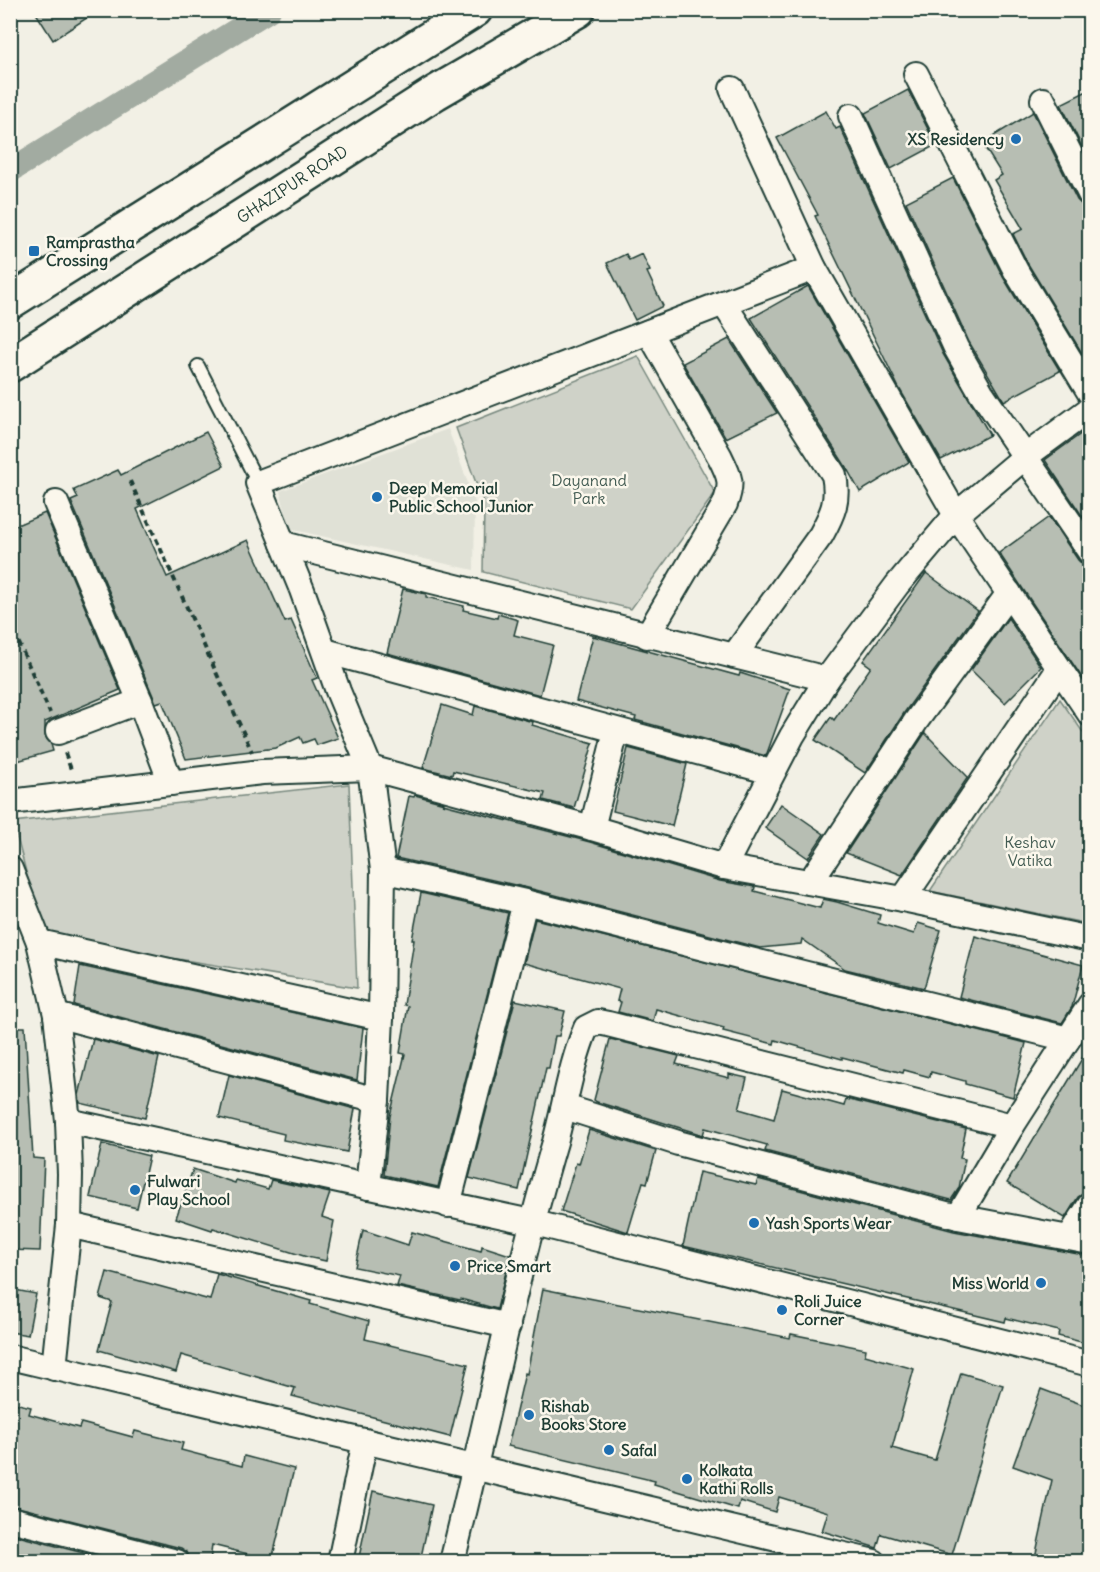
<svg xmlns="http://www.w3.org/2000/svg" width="1100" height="1572" font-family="Delius,sans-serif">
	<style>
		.built { fill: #e0e1d6 }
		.green { fill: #cfd2c8; stroke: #77887e; stroke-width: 1.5 }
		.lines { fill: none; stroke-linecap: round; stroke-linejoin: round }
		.canal { stroke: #a2aba1; stroke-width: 24 }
		.building { fill: #b7beb3; stroke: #1f3d34; stroke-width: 1.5 }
		.service-casing { stroke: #1f3d34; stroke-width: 16 }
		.minor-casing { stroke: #1f3d34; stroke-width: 28 }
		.secondary-casing { stroke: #1f3d34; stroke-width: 38 }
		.path { stroke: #1f3d34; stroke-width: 4; stroke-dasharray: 6 4.5; stroke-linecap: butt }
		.service { stroke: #fbf7ec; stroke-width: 12 }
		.minor { stroke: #fbf7ec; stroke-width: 24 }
		.secondary { stroke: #fbf7ec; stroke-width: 33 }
		.poi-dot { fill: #1f6fb2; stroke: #fbf7ec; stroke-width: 2 }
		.labels { text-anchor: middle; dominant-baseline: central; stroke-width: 5; stroke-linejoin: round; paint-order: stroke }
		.poi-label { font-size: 16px; font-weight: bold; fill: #1f3d34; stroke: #fbf7ec; text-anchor: start }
		.street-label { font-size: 16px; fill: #1f3d34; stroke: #fbf7ec }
		.park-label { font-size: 16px; fill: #425b52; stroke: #fbf7ec }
	</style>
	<rect width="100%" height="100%" fill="#f2f0e5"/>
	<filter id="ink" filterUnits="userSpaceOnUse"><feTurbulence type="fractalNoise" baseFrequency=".0167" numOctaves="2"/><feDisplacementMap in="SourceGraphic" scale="12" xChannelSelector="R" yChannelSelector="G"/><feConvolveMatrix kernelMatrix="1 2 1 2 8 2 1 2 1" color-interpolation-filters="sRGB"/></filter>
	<g filter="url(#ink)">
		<polygon class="built" points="448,429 475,502 474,570 290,529 280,491"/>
		<g class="green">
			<polygon points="638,356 715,493 631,609 483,572 484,505 456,428"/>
			<polygon points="1060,699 1089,741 1089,924 930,891"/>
			<polygon points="349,784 357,988 43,937 13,822"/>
		</g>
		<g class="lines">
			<polyline class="canal" points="10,171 269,10"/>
		</g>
		<g class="building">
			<polygon points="34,10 99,10 53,40"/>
			<polygon points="908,90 936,145 891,169 865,113"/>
			<polygon points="1089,90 1089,161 1061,104"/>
			<polygon points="826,111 836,129 840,127 943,354 990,435 941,460 899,388 815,216 818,215 777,138"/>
			<polygon points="1033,112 1077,200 1083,206 1089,208 1089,355 1085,358 1028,264 1013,234 1023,229 994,180 1002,175 982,143"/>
			<polygon points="953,178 1003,277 1060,371 1004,401 969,342 906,202"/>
			<polygon points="626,254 629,260 642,254 650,271 647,272 663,306 635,320 607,263"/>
			<polygon points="808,286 909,462 860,492 846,467 751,318"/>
			<polygon points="729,339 777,413 726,438 683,363"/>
			<polygon points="1089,428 1089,526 1045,460"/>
			<polygon points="206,432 224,466 137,509 146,530 167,577 248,540 285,622 291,620 317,678 312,680 338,738 317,745 314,739 303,743 300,737 276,748 186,759 162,701 156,703 71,501 78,498 74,490 118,470 121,475"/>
			<polygon points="45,513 120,690 45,722 45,736 51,744 53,751 10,763 10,528"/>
			<polygon points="1049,517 1078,560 1083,565 1089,566 1089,688 999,553"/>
			<polygon points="926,573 978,611 904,713 865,773 815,740 831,717 834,720 871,667 863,661"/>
			<polygon points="403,589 426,594 426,597 464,606 463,610 497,618 498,614 518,620 514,635 553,645 540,695 387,653"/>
			<polygon points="1008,618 1041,667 1005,703 971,670"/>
			<polygon points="593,636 739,676 740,673 790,689 766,756 635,720 636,717 576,701"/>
			<polygon points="442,705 473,715 475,706 533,722 532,725 593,743 574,808 543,800 545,793 453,771 452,775 423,768"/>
			<polygon points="925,733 968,777 902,875 846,853"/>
			<polygon points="628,748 687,764 672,826 613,811"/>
			<polygon points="415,795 444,803 443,804 590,842 720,881 755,887 754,891 820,908 823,899 837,902 880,915 878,923 914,934 918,923 941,930 924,988 845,969 802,939 801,944 760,948 528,888 396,858 409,796 414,797"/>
			<polygon points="781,804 824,834 808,858 765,828"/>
			<polygon points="421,893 508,913 438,1187 384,1175 390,1116 405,1054 400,1053 408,1006 404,1005 414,940 412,940"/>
			<polygon points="535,919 1026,1043 1013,1097 965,1084 965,1081 931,1072 930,1077 904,1070 903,1073 842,1057 842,1059 775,1040 774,1044 723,1031 724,1028 656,1009 653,1021 618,1012 621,1002 617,1001 620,989 524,963"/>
			<polygon points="975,936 1083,965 1072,1007 1062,1023 959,997"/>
			<polygon points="80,966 363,1028 357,1080 74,1005"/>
			<polygon points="515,1000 565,1011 559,1036 555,1036 549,1068 546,1068 519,1190 469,1178"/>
			<polygon points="10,1027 25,1027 33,1158 44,1159 40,1251 10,1250"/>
			<polygon points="93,1039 159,1057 145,1118 80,1103 79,1095"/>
			<polygon points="610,1039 679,1056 676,1064 729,1078 729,1074 747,1078 739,1109 774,1119 782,1089 844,1106 846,1099 966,1129 960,1158 965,1159 959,1188 951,1200 765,1151 767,1145 705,1128 703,1135 597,1102 594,1100"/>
			<polygon points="1089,1047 1089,1185 1086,1192 1078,1197 1065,1218 1007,1183"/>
			<polygon points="229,1075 355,1109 347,1152 283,1140 284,1134 219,1118"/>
			<polygon points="589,1130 656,1151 647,1183 643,1182 628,1232 561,1211 576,1163 579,1164"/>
			<polygon points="102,1144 149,1156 137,1208 90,1197"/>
			<polygon points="193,1169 235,1183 236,1180 268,1189 271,1180 330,1193 322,1217 334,1221 326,1261 307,1257 213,1228 212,1230 176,1218"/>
			<polygon points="699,1172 756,1185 758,1179 954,1231 1089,1256 1089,1344 1058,1336 1059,1331 1006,1318 1005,1322 683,1246"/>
			<polygon points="363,1230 408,1245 412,1232 481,1251 482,1246 510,1255 497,1309 461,1299 460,1300 397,1286 400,1276 355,1267"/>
			<polygon points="107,1272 210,1300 217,1274 311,1301 310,1304 369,1321 365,1339 468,1364 450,1437 292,1396 295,1388 181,1355 176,1372 99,1350 112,1302 100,1298"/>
			<polygon points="10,1289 36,1294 28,1335 10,1332"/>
			<polygon points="543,1289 790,1338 791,1334 866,1349 865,1355 914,1369 892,1448 935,1460 961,1373 1003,1385 952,1555 881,1534 877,1548 822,1531 828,1512 779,1497 775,1512 740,1501 738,1509 654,1484 655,1481 508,1446 525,1373 527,1374"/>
			<polygon points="1041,1389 1089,1407 1089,1562 1034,1562 1052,1480 1013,1466"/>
			<polygon points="10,1402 31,1407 29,1414 79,1428 81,1423 133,1437 135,1431 183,1443 181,1450 242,1466 244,1456 294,1469 272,1560 212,1545 210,1562 191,1562 187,1552 181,1548 10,1505"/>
			<polygon points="373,1491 432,1505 420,1562 358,1562"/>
			<polygon points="10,1534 118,1562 10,1562"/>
		</g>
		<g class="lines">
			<g class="service-casing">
				<polyline id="service" points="198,366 258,483"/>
			</g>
			<g class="minor-casing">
				<g id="minor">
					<polyline points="916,74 1016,271 1090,393"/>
					<polyline points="732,89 814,268 956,515 1090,714"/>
					<polyline points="1043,100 1090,194"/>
					<polyline points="851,116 956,348 981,392 1090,552"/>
					<path d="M724 304 834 475C839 500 833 513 821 535L734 656"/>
					<polyline points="56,503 140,701 171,783"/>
					<polyline points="283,544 827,679"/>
					<path d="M647 636 725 504C733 483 730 477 720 457L649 332"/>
					<polyline points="325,651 771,772"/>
					<polyline points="58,732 140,701"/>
					<polyline points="10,802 262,772 370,768 592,828 724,867 903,899 1090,939"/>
					<polyline points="592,828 616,731"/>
					<polyline points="724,867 792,736 827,679 897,585 956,515 1026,456 1090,409"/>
					<polyline points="10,869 39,942 56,1015 68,1121 70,1174 69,1225 54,1368"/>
					<polyline points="383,870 525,902 738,957 1068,1039"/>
					<polyline points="810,882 916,721 1009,593"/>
					<polyline points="903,899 1059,669"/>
					<polyline points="39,942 381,1018"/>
					<polyline points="56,1015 377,1100"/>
					<polyline points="565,1107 678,1143 958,1217 1090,1242"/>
					<polyline points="68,1121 531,1222 1090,1364"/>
					<polyline points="368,1187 377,1100 381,1018 383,870 370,768 338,691 302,590 258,483 814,268"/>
					<polyline points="448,1205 525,902"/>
					<polyline points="958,1217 1012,1126 1090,1005"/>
					<polyline points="69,1225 508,1326"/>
					<polyline points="1069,1238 1090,1205"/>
					<polyline points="10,1357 874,1562"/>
					<polyline points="10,1519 177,1562"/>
					<polyline points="340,1562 365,1441"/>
					<path d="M452 1562C487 1422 514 1280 555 1142 565 1105 571 1064 586 1028L598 1022 608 1024 1012 1126"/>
				</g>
			</g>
			<g class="secondary-casing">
				<g id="secondary">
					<polyline points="10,302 475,10"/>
					<polyline points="10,365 435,93 578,10"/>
				</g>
			</g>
			<g class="path">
				<polyline points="130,481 252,752"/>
				<polyline points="10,623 50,713"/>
				<polyline points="65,753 72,772"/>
			</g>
			<use href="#service" class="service"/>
			<use href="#minor" class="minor"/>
			<use href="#secondary" class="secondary"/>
		</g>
	</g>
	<g class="poi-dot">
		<circle cx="1016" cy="139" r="6"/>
		<rect x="28" y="245" width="12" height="12" rx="3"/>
		<circle cx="377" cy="497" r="6"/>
		<circle cx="135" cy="1190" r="6"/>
		<circle cx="754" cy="1223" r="6"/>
		<circle cx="455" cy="1266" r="6"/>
		<circle cx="1041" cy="1283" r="6"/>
		<circle cx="782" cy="1310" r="6"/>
		<circle cx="529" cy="1415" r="6"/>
		<circle cx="609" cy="1450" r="6"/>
		<circle cx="687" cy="1479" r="6"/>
	</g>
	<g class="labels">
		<g class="poi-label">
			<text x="1004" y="139" text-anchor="end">XS Residency</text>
			<text x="46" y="242">Ramprastha<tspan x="46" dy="18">Crossing</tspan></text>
			<text x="389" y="488">Deep Memorial<tspan x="389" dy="18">Public School Junior</tspan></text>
			<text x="147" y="1181">Fulwari<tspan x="147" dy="18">Play School</tspan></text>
			<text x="766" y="1223">Yash Sports Wear</text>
			<text x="467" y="1266">Price Smart</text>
			<text x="1029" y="1283" text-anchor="end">Miss World</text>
			<text x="794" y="1301">Roli Juice<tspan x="794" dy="18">Corner</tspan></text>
			<text x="541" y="1406">Rishab<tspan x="541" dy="18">Books Store</tspan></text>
			<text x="621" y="1450">Safal</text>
			<text x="699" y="1470">Kolkata<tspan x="699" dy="18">Kathi Rolls</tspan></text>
		</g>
		<g class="street-label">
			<text transform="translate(292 184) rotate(-33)">GHAZIPUR ROAD</text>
		</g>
		<g class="park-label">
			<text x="589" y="480">Dayanand<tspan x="589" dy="18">Park</tspan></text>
			<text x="1030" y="842">Keshav<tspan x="1030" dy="18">Vatika</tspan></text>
		</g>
	</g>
	<rect width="1100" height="1572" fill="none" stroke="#fbf7ec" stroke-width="36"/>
	<rect x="18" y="18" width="1064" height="1536" fill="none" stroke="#1f3d34" stroke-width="2" filter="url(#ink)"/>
</svg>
